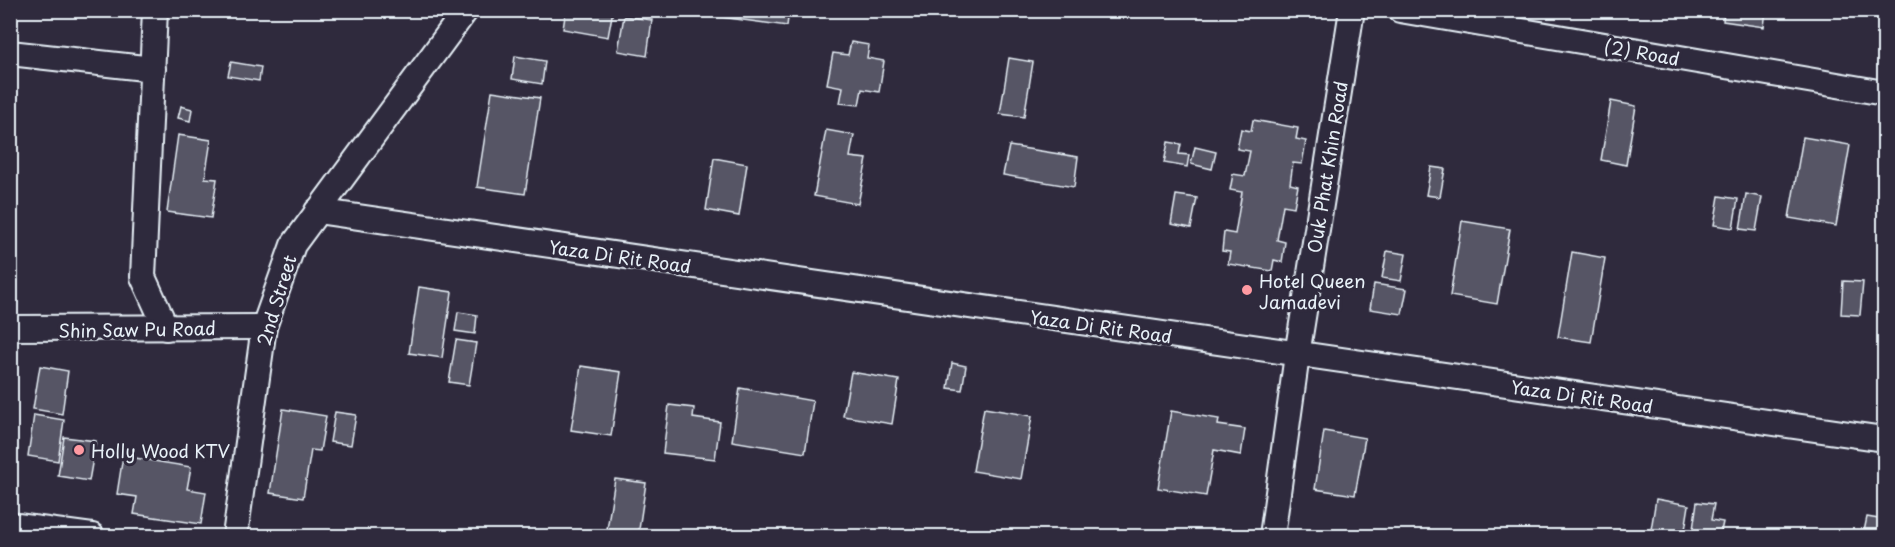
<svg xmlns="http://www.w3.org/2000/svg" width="1895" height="547" font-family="'Playpen Sans',sans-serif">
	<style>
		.building { fill: #575565; stroke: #e8f1f8; stroke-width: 1.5 }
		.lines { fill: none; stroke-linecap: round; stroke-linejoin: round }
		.street-casing { stroke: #e8f1f8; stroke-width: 28 }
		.street { stroke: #2f2a3d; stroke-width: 24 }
		.poi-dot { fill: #ff9aa2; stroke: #2f2a3d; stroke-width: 2 }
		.labels { text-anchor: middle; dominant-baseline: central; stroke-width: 6; stroke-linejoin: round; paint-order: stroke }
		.street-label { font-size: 18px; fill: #e8f1f8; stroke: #2f2a3d }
		.poi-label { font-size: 18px; fill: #e8f1f8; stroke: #2f2a3d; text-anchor: start }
	</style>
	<rect width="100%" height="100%" fill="#2f2a3d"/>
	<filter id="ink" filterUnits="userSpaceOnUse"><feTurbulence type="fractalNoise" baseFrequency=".0167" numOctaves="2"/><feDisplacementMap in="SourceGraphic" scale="12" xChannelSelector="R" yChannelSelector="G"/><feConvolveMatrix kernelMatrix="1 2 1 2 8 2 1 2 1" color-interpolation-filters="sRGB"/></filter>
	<g filter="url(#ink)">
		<g class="building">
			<polygon points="566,10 613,10 608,37 563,29"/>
			<polygon points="715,10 789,10 787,26 714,16"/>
			<polygon points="1724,10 1766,10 1764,27 1723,21"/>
			<polygon points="624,16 652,20 647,56 618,51"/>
			<polygon points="851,42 869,45 867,58 884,61 879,92 862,89 859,105 840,103 843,87 827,84 833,53 848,55"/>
			<polygon points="515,56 545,61 542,84 512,79"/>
			<polygon points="1009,58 1033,62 1024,117 1000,114"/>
			<polygon points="231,62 261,67 259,81 228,76"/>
			<polygon points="492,91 540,98 525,194 477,187"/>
			<polygon points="1611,101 1636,106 1626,165 1601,160"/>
			<polygon points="181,106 192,109 190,121 178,118"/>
			<polygon points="1253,120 1298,128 1296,139 1306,141 1302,164 1293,163 1290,184 1298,186 1294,207 1283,205 1277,240 1285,242 1282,262 1274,260 1272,271 1228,264 1230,252 1222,251 1224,232 1235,234 1242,192 1230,190 1233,174 1245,176 1250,151 1237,149 1241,129 1251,131"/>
			<polygon points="826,130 854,135 850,157 867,159 858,204 814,196"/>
			<polygon points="178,135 211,140 205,178 217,179 211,218 167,212"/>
			<polygon points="1803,137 1850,145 1836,226 1789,218"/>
			<polygon points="1168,142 1181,144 1179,154 1189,155 1187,167 1164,163"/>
			<polygon points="1009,146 1078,157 1074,187 1003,175"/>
			<polygon points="1195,147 1216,152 1212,169 1191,164"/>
			<polygon points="714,158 747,164 739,216 706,210"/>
			<polygon points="1431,167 1445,169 1440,197 1426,195"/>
			<polygon points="1746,194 1762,197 1756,231 1740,229"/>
			<polygon points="1176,195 1197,198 1191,228 1171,224"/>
			<polygon points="1719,196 1738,199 1733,228 1714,225"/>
			<polygon points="1462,221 1510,229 1497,304 1450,296"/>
			<polygon points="1387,251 1406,254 1401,281 1382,278"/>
			<polygon points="1572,252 1605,258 1591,342 1558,337"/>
			<polygon points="1843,281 1863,282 1860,315 1841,314"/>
			<polygon points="1374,284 1407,289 1402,314 1370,309"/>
			<polygon points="419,287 452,292 442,358 409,353"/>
			<polygon points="458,312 477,315 475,334 455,331"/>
			<polygon points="456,340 476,343 469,385 449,382"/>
			<polygon points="952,363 966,366 962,390 948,388"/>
			<polygon points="40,366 68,371 62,414 33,409"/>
			<polygon points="581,366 621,372 611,436 571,430"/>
			<polygon points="851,372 899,380 892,424 843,416"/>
			<polygon points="740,388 813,401 805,453 732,441"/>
			<polygon points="669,405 694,408 693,418 720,422 715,459 663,453"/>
			<polygon points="984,408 1032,416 1021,479 973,471"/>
			<polygon points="283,409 326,416 320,451 311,450 303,498 270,493"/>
			<polygon points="1171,411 1219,419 1218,425 1245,429 1241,455 1214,450 1206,496 1158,488"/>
			<polygon points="335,412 356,415 351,445 330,442"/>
			<polygon points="34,415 64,420 58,461 28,456"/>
			<polygon points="1324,431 1365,438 1355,495 1315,489"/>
			<polygon points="64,437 96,441 89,481 58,476"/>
			<polygon points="123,456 191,467 187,489 206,492 201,524 134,514 137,497 117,494"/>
			<polygon points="615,479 646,483 638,536 606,536"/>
			<polygon points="1656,499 1689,505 1684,536 1650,536"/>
			<polygon points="1697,502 1714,504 1711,520 1723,522 1720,536 1692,536"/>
			<polygon points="1867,517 1884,520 1884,536 1863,536"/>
		</g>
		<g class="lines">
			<g class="street-casing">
				<g id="street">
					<polyline points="155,10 143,277 166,328"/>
					<polyline points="1400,10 1884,93"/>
					<polyline points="10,53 153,69"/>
					<polyline points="317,211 1884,439"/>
					<polyline points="10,328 264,327"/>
					<polyline points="10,525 92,536"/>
					<polyline points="235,536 264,327 293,245 466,10"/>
					<polyline points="1272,536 1297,355 1352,10"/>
				</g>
			</g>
			<use href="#street" class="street"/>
		</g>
	</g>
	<g class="poi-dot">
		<circle cx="1247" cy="290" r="6"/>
		<circle cx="79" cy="450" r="6"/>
	</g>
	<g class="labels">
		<g class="street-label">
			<text transform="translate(1642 52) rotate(10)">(2) Road</text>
			<text transform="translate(1327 167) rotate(-81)">Ouk Phat Khin Road</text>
			<text transform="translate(620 256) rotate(8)">Yaza Di Rit Road</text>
			<text transform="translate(276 300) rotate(-73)">2nd Street</text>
			<text transform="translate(1101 326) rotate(8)">Yaza Di Rit Road</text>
			<text transform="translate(137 329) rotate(-1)">Shin Saw Pu Road</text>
			<text transform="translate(1582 396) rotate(8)">Yaza Di Rit Road</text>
		</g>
		<g class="poi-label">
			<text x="1259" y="280">Hotel Queen<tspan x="1259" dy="21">Jamadevi</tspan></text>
			<text x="91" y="450">Holly Wood KTV</text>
		</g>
	</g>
	<rect width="1895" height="547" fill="none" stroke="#2f2a3d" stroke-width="36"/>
	<rect x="18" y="18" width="1859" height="511" fill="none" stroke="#e8f1f8" stroke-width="2" filter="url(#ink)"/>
</svg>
